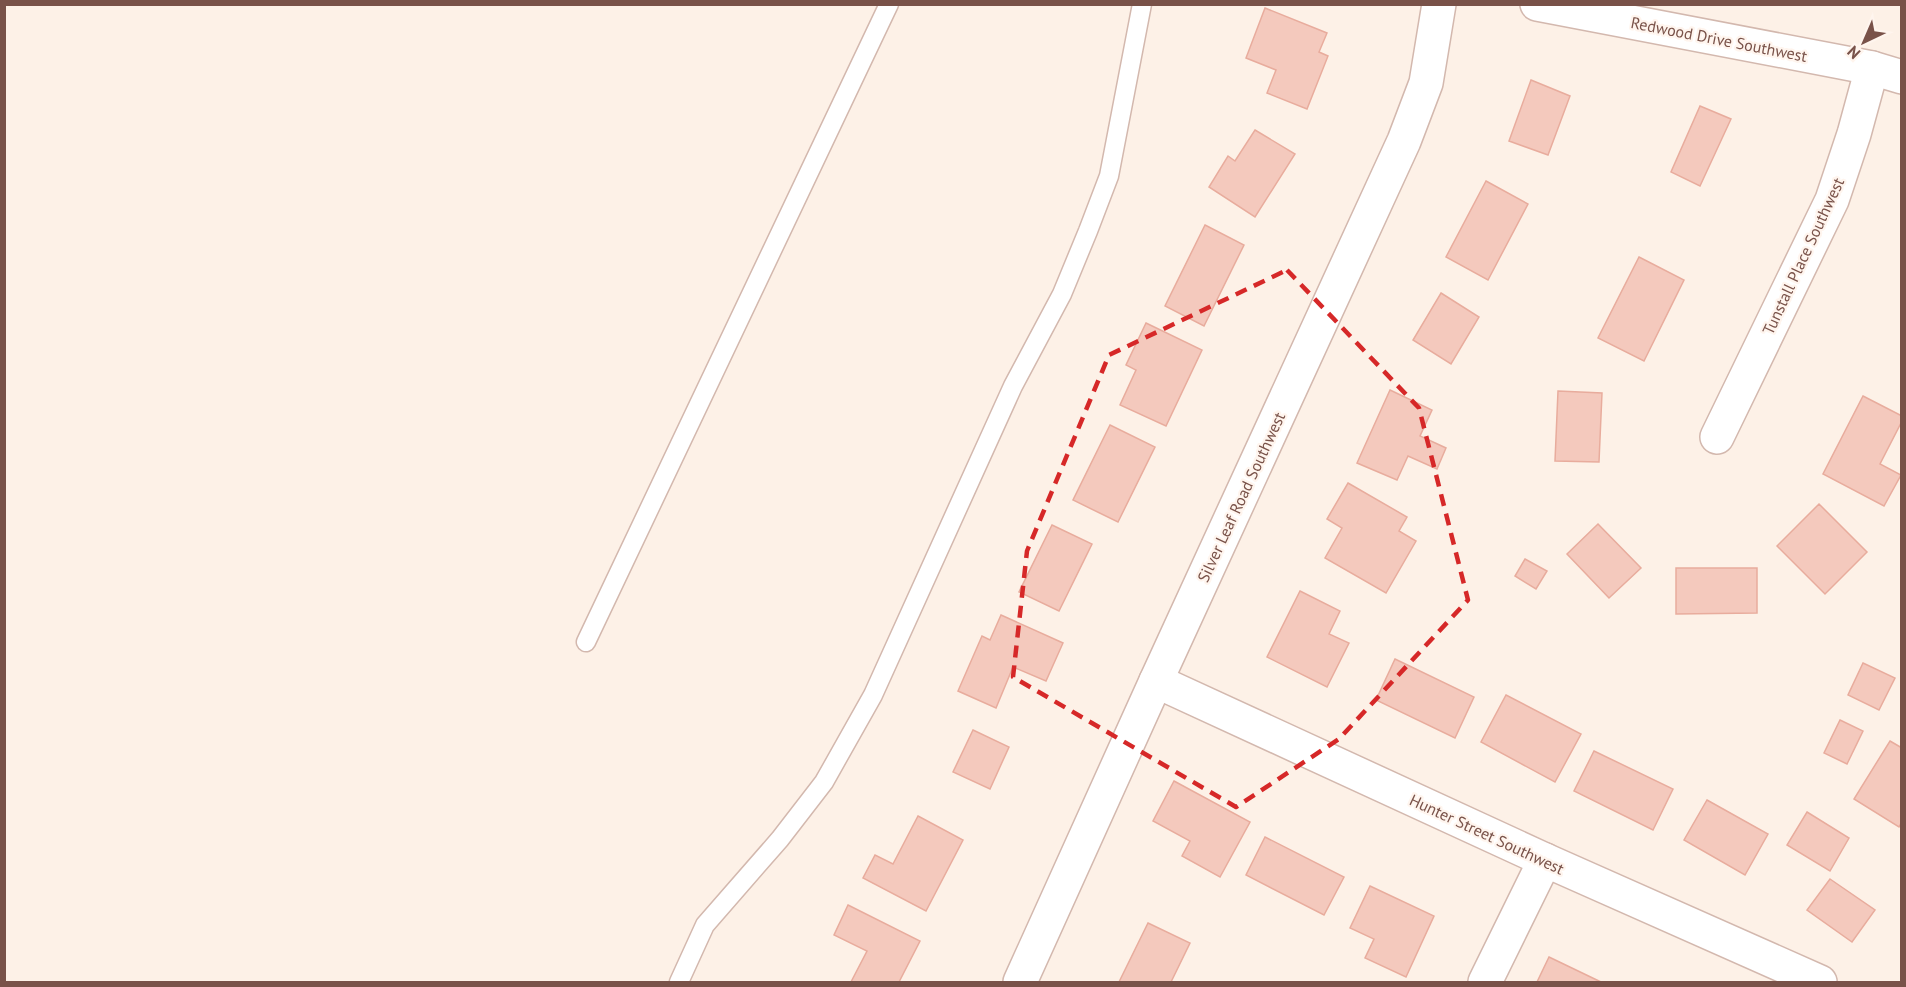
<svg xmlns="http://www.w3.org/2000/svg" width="1906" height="987" font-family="'PT Sans',sans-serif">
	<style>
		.building { fill: #f4c9bd; stroke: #e8ac9d; stroke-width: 1.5 }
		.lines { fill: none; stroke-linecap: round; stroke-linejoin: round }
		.lane-casing { stroke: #d3b8ae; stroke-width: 21 }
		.street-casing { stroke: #d3b8ae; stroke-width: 36 }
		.lane { stroke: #fff; stroke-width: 18 }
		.street { stroke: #fff; stroke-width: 33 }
		.marked { fill: none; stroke: #d62828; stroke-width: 4.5; stroke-dasharray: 12 8; stroke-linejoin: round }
		.labels { text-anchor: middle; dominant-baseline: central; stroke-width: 4.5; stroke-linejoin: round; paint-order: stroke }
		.street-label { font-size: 16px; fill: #795249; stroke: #fff5ee }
	</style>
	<rect width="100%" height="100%" fill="#fdf1e7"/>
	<g class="building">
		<polygon points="1265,8 1327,33 1319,52 1328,56 1307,109 1267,93 1276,70 1246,58"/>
		<polygon points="1531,80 1570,96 1548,155 1509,141"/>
		<polygon points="1700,106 1731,119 1700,186 1671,172"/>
		<polygon points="1255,130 1295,154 1255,217 1209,187 1228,156 1235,161"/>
		<polygon points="1486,181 1528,204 1488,280 1446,257"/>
		<polygon points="1205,225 1244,245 1204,326 1165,306"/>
		<polygon points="1639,257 1684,280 1644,361 1598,338"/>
		<polygon points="1441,293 1479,317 1451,364 1413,340"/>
		<polygon points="1146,323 1202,350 1166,426 1120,405 1136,370 1126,365"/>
		<polygon points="1390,390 1432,410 1420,436 1446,448 1437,469 1408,456 1397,480 1357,463"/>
		<polygon points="1558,391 1602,393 1599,462 1555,461"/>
		<polygon points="1863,396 1902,416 1902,421 1880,464 1901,475 1884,506 1823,474"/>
		<polygon points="1110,425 1155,447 1118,522 1073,500"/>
		<polygon points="1348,483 1407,517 1399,531 1416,541 1386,593 1325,558 1342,528 1327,519"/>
		<polygon points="1819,504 1867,552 1825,594 1777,546"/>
		<polygon points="1598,524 1641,568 1609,598 1567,554"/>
		<polygon points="1052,525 1092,544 1059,611 1019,592"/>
		<polygon points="1525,559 1547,571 1536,589 1515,576"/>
		<polygon points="1676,568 1757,568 1757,613 1676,614"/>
		<polygon points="1300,591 1340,611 1329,634 1349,643 1327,687 1267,657"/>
		<polygon points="1001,615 1063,643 1046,681 1013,667 996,708 958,691 982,636 990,640"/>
		<polygon points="1395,659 1474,697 1455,738 1376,700"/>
		<polygon points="1863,663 1895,678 1879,710 1848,695"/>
		<polygon points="1506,695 1581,734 1555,782 1481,742"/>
		<polygon points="1840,720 1863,731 1847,764 1824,753"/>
		<polygon points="973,730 1009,747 990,789 953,772"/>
		<polygon points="1890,741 1902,748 1902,822 1899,827 1854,799"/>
		<polygon points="1594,751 1673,789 1653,830 1574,791"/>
		<polygon points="1174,781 1250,822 1220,877 1182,856 1190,841 1153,821"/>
		<polygon points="1707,800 1768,834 1745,875 1684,840"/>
		<polygon points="1807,812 1849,838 1830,871 1787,845"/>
		<polygon points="918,816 963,840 926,911 863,878 875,855 893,864"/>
		<polygon points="1265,837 1344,877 1324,915 1246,875"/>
		<polygon points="1830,879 1875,910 1852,942 1807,910"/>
		<polygon points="1370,886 1434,916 1406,977 1365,958 1374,939 1350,928"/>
		<polygon points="848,905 920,941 899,982 851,982 867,951 834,935"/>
		<polygon points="1148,923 1190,943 1171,982 1119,982"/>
		<polygon points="1549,957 1601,982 1537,982"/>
	</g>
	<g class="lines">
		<g class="lane-casing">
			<g id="lane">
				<polyline points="586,642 889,4"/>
				<polyline points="679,982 705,925 780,839 824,782 873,695 1013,386 1062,294 1088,231 1109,176 1142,4"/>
			</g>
		</g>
		<g class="street-casing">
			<g id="street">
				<polyline points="1537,4 1872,68 1902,77"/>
				<polyline points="1717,437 1832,200 1854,134 1872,68"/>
				<polyline points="1156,681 1545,860 1820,982"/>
				<polyline points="1020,982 1156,681 1404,141 1426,83 1439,4"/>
				<polyline points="1485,982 1545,860"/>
			</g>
		</g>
		<use href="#lane" class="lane"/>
		<use href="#street" class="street"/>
	</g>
	<path class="marked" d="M1287 270 1419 408 1468 600 1339 739 1236 807 1013 677 1027 551 1109 355Z"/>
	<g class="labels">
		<g class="street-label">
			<text transform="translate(1719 39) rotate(11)">Redwood Drive Southwest</text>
			<text transform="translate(1803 256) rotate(-65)">Tunstall Place Southwest</text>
			<text transform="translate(1241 497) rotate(-65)">Silver Leaf Road Southwest</text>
			<text transform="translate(1487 834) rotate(25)">Hunter Street Southwest</text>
		</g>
	</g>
	<rect width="1906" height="987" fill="none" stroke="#795249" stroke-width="12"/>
	<g transform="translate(1864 42) rotate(224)" stroke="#fff5ee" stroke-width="4.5" paint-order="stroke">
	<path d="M0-4.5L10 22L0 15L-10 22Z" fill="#795249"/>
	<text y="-9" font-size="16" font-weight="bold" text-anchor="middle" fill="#795249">N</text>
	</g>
</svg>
